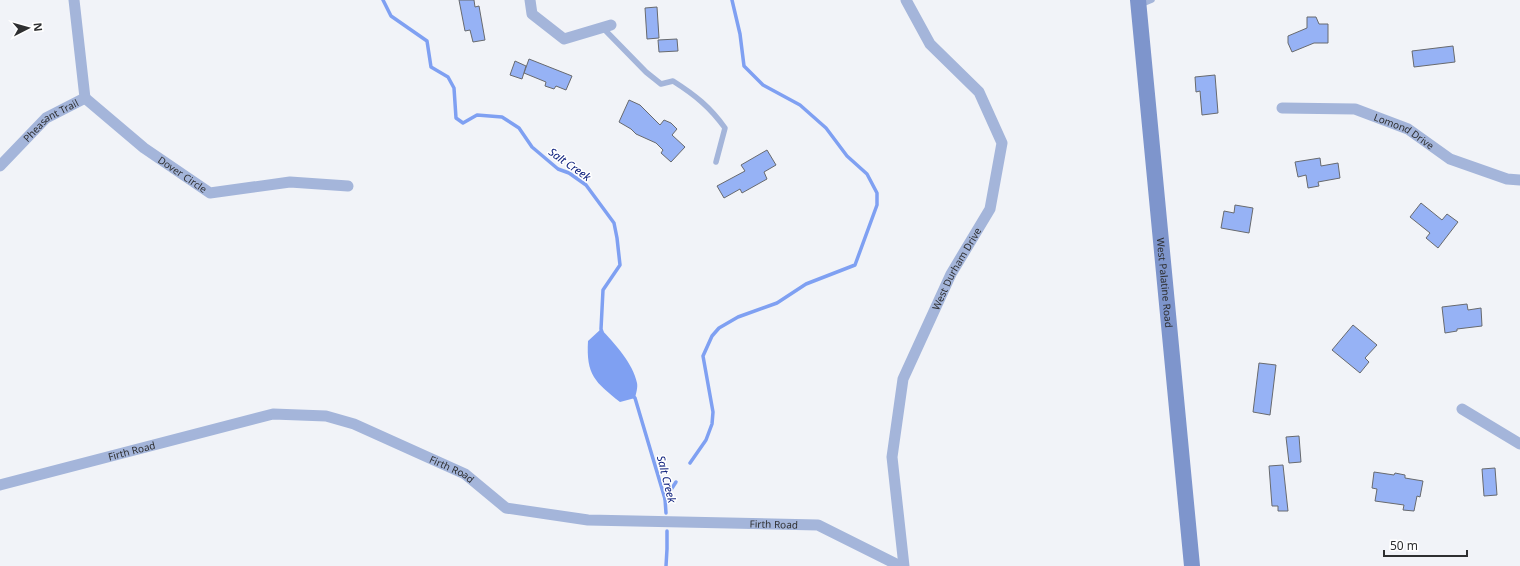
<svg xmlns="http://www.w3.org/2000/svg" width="1520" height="566" font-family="'Noto Sans',sans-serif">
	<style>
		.water { fill: #7fa0f2 }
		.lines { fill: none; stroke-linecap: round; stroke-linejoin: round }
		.stream { stroke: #7fa0f2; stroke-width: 3.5 }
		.building { fill: #96b2f5; stroke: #686a6e }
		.lane { stroke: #a4b5da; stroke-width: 5.5 }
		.street { stroke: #a4b5da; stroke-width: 11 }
		.secondary { stroke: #7e95cc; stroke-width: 16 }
		.labels { text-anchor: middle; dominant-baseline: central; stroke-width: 3; stroke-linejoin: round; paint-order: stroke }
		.street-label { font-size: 10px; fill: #2e2f31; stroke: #fff }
		.water-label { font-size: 11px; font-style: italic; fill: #0e207d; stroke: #fff }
	</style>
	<rect width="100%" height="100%" fill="#f1f3f8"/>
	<path class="water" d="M601 329C614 343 633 363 637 383 638 387 636 394 635 398L620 402C595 382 586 375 588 341Z"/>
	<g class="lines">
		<g class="stream">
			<polyline points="383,0 391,16 427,41 431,67 448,77 454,88 456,118 463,123 477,115 502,117 519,128 532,147 558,169 569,173 586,185 614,223 617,238 620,265 603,290 601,329 602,332"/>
			<polyline points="632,395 635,398 665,499 666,513"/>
			<polyline points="690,463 706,440 712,424 713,412 703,356 712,336 719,328 738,317 777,303 806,284 855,265 877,205 877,193 867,174 847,156 826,128 800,105 763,85 744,66 740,34 732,0"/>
			<polyline points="665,499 676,482"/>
			<polyline points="666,566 667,549 667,531"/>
		</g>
	</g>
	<g class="building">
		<polygon points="459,0 474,0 475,7 479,6 485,40 473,42 470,30 465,31"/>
		<polygon points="657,7 659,38 647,39 645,8"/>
		<polygon points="1307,17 1316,17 1319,24 1328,24 1328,43 1314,43 1292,52 1288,43 1288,36 1307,28"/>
		<polygon points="677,39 678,51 659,52 658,40"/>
		<polygon points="1453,46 1455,62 1414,67 1412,51"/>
		<polygon points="529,59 572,76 566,90 556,86 554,89 545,86 546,82 524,73"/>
		<polygon points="515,61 526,66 522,79 510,75"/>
		<polygon points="1215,75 1218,113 1202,115 1200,91 1196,92 1195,77"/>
		<polygon points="629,100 640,105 660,125 664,120 671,123 677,129 672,135 685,147 671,162 661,153 663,150 656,143 636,134 631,129 619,122"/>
		<polygon points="767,150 776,165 764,172 767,179 742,193 740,189 724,198 717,186 745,171 741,165"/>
		<polygon points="1320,158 1321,166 1338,163 1340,178 1318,182 1319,186 1308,188 1306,175 1298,177 1295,162"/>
		<polygon points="1421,203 1442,220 1447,214 1458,222 1438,248 1426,238 1430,233 1410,217"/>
		<polygon points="1235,205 1253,208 1249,233 1221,228 1224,211 1234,213"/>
		<polygon points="1467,304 1468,310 1481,308 1482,326 1457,329 1457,331 1445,333 1442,307"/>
		<polygon points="1353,325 1377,345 1365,358 1369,362 1360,373 1332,350"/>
		<polygon points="1259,363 1276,365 1270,415 1253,412"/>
		<polygon points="1299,436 1301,462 1289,463 1286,437"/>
		<polygon points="1283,465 1288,511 1278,511 1278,506 1272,506 1269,466"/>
		<polygon points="1495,468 1497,495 1484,496 1482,469"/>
		<polygon points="1374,472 1394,475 1395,473 1405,475 1405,478 1423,481 1420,497 1417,496 1414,511 1403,510 1404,505 1375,501 1377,489 1372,488"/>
	</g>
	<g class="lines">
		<g class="lane">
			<polyline points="1140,5 1152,0"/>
			<path d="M603 28 646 72 661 84 673 81C695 95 710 107 725 128L716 162"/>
		</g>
		<g class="street">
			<polyline points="530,0 532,14 564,39 611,25"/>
			<path id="s1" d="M85 98 144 148 210 193 290 182 348 186"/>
			<path id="s2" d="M1282 108 1355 109 1408 129 1450 159 1507 179 1520 180"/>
			<path id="s3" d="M0 166 46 118 85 98 74 0"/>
			<polyline points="1462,409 1520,444"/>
			<path id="s4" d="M0 485 273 414 326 416 354 424 465 474 506 508 588 520 818 525 900 566"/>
			<path id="s5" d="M904 566 892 457 903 379 951 274 990 209 1002 143 979 92 930 44 906 0"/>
		</g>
		<path class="secondary" id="s6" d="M1138 0 1192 566"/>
	</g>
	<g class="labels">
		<g class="street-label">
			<text stroke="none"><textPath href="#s3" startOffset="69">Pheasant Trail</textPath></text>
			<text stroke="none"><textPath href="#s2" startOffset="127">Lomond Drive</textPath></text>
			<text stroke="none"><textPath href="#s1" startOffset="124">Dover Circle</textPath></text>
			<text stroke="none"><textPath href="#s5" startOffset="311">West Durham Drive</textPath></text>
			<text stroke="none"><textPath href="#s6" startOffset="284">West Palatine Road</textPath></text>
			<text stroke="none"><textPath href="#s4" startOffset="136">Firth Road</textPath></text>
			<text stroke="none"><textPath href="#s4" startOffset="472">Firth Road</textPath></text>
			<text stroke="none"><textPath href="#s4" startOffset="808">Firth Road</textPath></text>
		</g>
		<g class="water-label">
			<text transform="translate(570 164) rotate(35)">Salt Creek</text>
			<text transform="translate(667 479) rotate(76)">Salt Creek</text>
		</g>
	</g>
	<g transform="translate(28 28) rotate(84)" stroke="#ffffff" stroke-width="3" paint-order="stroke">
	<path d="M0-3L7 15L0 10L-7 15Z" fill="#2e2f31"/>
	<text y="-6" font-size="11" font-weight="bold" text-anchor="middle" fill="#2e2f31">N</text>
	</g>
	<path d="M1384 550v6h83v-6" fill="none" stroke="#2e2f31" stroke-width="2"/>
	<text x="1390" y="550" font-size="12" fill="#2e2f31" stroke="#ffffff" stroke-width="3" paint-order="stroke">50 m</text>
</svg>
